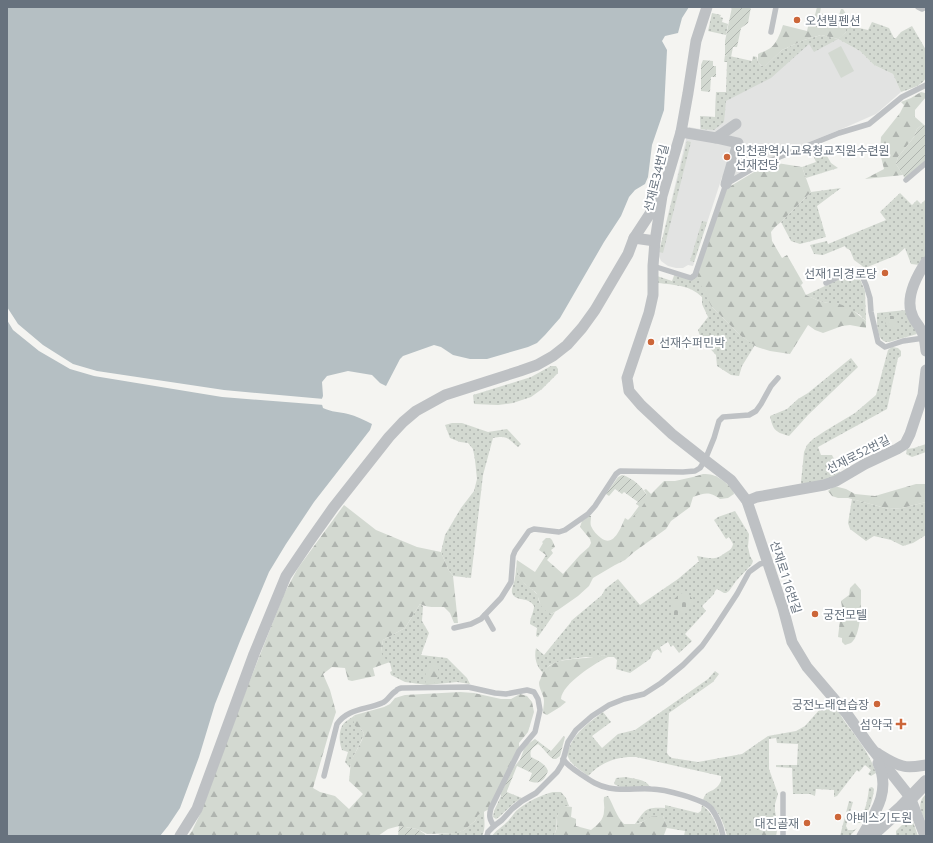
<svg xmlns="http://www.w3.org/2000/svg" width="933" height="843" font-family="'Open Sans','Noto Sans KR',sans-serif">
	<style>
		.built { fill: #e2e3e2 }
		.grass { fill: url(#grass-dots) }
		.forest { fill: url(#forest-firs) }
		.cemetery { fill: url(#cemetery-stones) }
		.garden { fill: url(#garden-furrows) }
		.pitch { fill: #d3d9d1 }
		.water { fill: #b5bfc3 }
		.pier { fill: #f4f4f1 }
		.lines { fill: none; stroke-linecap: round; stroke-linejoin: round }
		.service { stroke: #bec1c4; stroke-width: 5.5 }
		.minor { stroke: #bec1c4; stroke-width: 11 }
		.tertiary { stroke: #bec1c4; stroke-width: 14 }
		.poi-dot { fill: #cc6639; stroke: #fff; stroke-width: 1.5 }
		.labels { text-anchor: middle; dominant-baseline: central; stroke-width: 4; stroke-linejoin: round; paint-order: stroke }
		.poi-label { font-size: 12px; fill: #67727e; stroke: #fff; text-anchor: start }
		.street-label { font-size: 12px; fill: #67727e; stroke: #fff }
	</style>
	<defs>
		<pattern id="grass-dots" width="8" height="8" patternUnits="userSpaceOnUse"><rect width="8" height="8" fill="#d3d9d1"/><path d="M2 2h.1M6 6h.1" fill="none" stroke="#afb4af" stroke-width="1.8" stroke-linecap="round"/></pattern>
		<pattern id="forest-firs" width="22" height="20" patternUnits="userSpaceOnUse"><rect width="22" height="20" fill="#d3d9d1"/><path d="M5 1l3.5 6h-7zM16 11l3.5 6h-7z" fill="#afb4af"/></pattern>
		<pattern id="cemetery-stones" width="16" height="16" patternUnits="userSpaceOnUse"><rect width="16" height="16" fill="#d3d9d1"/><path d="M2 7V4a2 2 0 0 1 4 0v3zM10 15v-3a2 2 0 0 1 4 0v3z" fill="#afb4af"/></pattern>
		<pattern id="garden-furrows" width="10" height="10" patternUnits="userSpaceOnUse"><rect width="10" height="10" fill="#d3d9d1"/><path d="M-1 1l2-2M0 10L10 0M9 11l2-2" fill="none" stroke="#afb4af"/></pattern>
	</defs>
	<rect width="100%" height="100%" fill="#f4f4f1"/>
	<polygon class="built" points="838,39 860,51 874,65 893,74 901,92 876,114 844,128 755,164 729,179 722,177 693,266 688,265 683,268 676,268 668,266 661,261 659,256 659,252 689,127 700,129 700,116 715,117 716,92 726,92 727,78 804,40"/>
	<g class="grass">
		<polygon points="712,13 721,15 720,17 723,18 722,22 728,24 726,35 708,31"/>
		<path d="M849 19 851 26 868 30 872 22 889 28 894 38H896L901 32 912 26 926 50V78C921 86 910 89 901 92L893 74 874 65 860 51 838 39 814 52 809 44 771 78 726 101 724 122 714 130 701 129 700 116 715 117 716 92H726L727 62H724L725 55 752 61 753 56 757 57 758 62 761 66H765L782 50 804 40 821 35 838 39 846 32V26Z"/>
		<polygon points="687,141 691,142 663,253 659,252"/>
		<polygon points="823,149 831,163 838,168 806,178 802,167 816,162 813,155"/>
		<polygon points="841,188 817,206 826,237 800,244 791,241 781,222 811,192"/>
		<polygon points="900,193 912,205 917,200 921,204 926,199 926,256 920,265 911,264 905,248 897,255 865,268 854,260 850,250 846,248 845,246 823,255 814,254 810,245 827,241 828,244 886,220 880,212"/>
		<polygon points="702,221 707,222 694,262 690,261"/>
		<path d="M696 272 711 306 741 336 755 345 742 366 739 376 731 375 717 366 716 355C709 347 701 341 698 330L708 317 702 304V297C690 285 674 285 658 283L657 276 672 281 675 273 691 278Z"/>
		<polygon points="846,276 860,279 865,291 866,321 859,314 837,303 828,303 819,301 806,295"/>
		<path d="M906 310V313L913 324 917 334 889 342C876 343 877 323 877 313Z"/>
		<polygon points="892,347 898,348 901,351 901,356 898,358 887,409 818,447 821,455 832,455 841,474 826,482 802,486 801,482 804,452 807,445 813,439 825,431 855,413 876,395 888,350"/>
		<path d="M851 358 858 367 808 415 789 436C775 432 773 430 770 416L787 409 798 399 808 393Z"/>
		<polygon points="551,366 556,366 558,369 558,373 542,389 531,397 513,403 498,405 474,404 473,395 531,377"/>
		<path d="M452 423H462L488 432 507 429 521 444 518 447C508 439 508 435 493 438L483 475 471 578 453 576 448 569 441 552 445 535 461 508 474 491 477 479 475 460 473 449 468 443 460 442 450 438 445 425Z"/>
		<polygon points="926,444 926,452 912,457 906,454 907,449 914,448"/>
		<polygon points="852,499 889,509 902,508 926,502 926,535 913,543 903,546 891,540 874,536 866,541 850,529 848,523"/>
		<path d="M735 511 749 534 748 547 750 556 753 561 752 564 736 581 729 591 726 593H724L717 589 715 591 714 594 702 606 706 611 685 634 692 641 679 653 673 645 671 647 668 642 660 647 662 652 661 653 658 649 653 652 650 659 630 673 616 669 617 660 614 657H608L603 655 596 658 586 657 563 660 550 665 543 673C536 666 534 657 536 648L544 655 571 622V621L602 595 605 589 618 579 640 605 678 579 698 562H699L697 556C709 558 715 561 725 553 730 550 732 549 733 544L729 537 726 539 714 520 718 517Z"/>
		<path d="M516 565 519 576 525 584 533 590 538 595 539 602 551 614 555 612 552 617 538 637 536 636 537 628 530 624C530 617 534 612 534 606 530 600 526 600 520 599 506 595 514 587 515 578 516 573 516 569 516 565Z"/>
		<polygon points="420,604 423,606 422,621 429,633 421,655 447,658 467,678 470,684 457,682 427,685 405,682 391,675 390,672 392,671 390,663 382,658 381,652 383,640 405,628"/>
		<path d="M715 671 719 674 713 682 669 713 667 753 669 756 672 758 698 762 742 754 768 736 796 731 805 726 828 700C835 705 840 714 845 722 857 738 870 754 876 773L871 776 868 774 871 770 865 765 859 772 857 770 837 796 834 797V790L816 789 815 796 810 794H793L792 768 776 767V765H797L798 744 777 743 776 738 769 739V769L778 794 775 804V811L778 826 776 836H727C723 821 718 807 703 800 706 790 711 793 717 787 719 785 720 783 721 781V776L636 757C617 756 601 762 588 776 582 771 571 765 568 757 566 754 568 751 569 748 575 732 590 722 603 712L611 722 592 736 602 748 618 734 635 730 708 679Z"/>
		<path d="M355 715 354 720 364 733C361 745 352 755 350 768L345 762 348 752 342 750C339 743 338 730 344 723 347 720 352 718 355 715Z"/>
		<path d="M626 777C634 779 646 779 650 787H620L614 784 616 778Z"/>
		<path d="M872 787 874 789C873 800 868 815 860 823H858C859 818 862 815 864 811 867 804 868 796 869 788Z"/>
		<polygon points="507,792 522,798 514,803 499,817 496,819 493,817 494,811 501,796 503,797"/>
		<path d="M553 792H561L566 798 569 806H565C563 809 558 813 557 817 556 824 558 830 553 836H492C496 830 501 828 506 823 510 819 513 815 516 811 526 802 541 795 553 792Z"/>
		<path d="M926 794V822C921 811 916 804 926 794Z"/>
		<polygon points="849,801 853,802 846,826 848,830 854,830 857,828 850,836 840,836"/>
		<path d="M665 805 698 813 701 811 702 805C713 813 716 824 720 836H684L685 831 667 828 663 816C650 815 646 822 635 824 646 809 645 807 665 808Z"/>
		<path d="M484 811C484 820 486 828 482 836H443L438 834 456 833 464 830 475 821 478 815Z"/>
		<polygon points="911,816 918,836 896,836 896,831"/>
	</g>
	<g class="forest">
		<path d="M817 7H821L820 13 838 18 841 9H843L849 19 846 26V32L842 36 838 39 821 35 804 40 782 50 765 66H762L758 62V54C761 52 764 52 767 50 776 46 780 34 783 25L807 31 811 14 815 15Z"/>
		<polygon points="921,92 925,93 926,97 915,110 915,117 923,124 917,129 914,137 898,157 896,164 903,175 865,179 884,169 880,153 881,137 900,113 904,105 901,102 911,98"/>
		<polygon points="777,163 802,167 811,192 781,222 775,227 771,232 772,241 782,258 787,255 803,283 801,285 806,295 819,301 828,303 837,303 850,308 866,321 866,328 850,325 842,326 823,333 815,330 808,325 790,354 770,351 757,347 741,336 711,306 702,288 696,272 724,190 759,169"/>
		<path d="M703 474C718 474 722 480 733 489L734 494 728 498 720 499C709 491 705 493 693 497L690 507 671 521 666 529 634 552 625 560 615 565 593 578 589 586 578 596 558 610 551 614C544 610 541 608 539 600 538 597 538 597 537 594 534 589 528 588 525 584 519 578 515 568 517 560L535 572 546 555 539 550 543 543 542 542 546 538H550L552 540 555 547 551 550 553 553 547 560 563 574 580 555 589 547 591 543 590 539 580 527 582 521 589 516H591C591 520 590 523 591 526 593 531 597 535 601 538 614 548 621 527 625 518L628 520 631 517H633L647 495 644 490 646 489 651 494 664 481H675L693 477Z"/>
		<polygon points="916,484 926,484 926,502 902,508 889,509 848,498 838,498 832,496 828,491 834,486 846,489 855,494 875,496"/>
		<path d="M344 505 376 530 417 547 441 552 448 569 453 576 458 623H454L450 613 444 607C436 607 427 608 420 604L405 628 383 640C381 652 379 655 390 662L373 668 375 676 352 681 348 680 345 668 332 667 323 674 330 690 336 712 329 733 313 788 320 792 335 796 349 809 363 794 349 781 351 761 362 740 364 733 361 729 355 726 353 720 355 715 384 707 390 704 395 698 405 695 460 692 474 693 501 699H511L520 694 527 696 532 702 534 712 528 732 519 743V751L491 808 478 815 475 821 464 830 457 833 427 834 417 829 399 826 388 829 378 836H188L192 831 202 810 239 708 284 594 298 568Z"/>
		<path d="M855 583 861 590C861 602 862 635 851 643 849 644 847 644 845 645L842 642V638L838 637 840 620 843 613 841 601 849 595 850 588Z"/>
		<path d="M603 655 608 657C595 663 562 684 561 699L566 702 560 707 547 715 543 713C543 709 544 705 544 701 544 695 539 689 539 683 539 681 541 679 541 677 550 653 584 662 603 655Z"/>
		<path d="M430 664 436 665 439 671 438 677 434 684H425C427 678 425 674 425 668Z"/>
		<path d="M608 796C614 806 616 816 624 824H635L641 823 650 817 659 816H663L667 827 664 835 661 836H553C558 830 557 825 557 817 558 814 559 811 560 808L565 806 572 807 571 817 576 819V826L591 830C597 825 604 820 604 811 605 806 603 802 604 797Z"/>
		<path d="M763 826 768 827 774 836H745C748 832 750 832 755 831 758 830 760 828 763 826Z"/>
	</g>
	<g class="cemetery">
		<path d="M887 316H893L897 319 898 325 894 329H889C885 324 884 321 887 316Z"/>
		<path d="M682 593C688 593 690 596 693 600L679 620C666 610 669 601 682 593Z"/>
	</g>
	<g class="garden">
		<polygon points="732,7 751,7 748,23 741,28 737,47 733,47 731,57 725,55 725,41"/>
		<polygon points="703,60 713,61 713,66 716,66 716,77 711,77 710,92 701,91 701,65"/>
		<polygon points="923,124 926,127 926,163 906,180 896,164 898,157 914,137 917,129"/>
		<path d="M622 475C633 478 641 486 647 495 646 504 639 510 633 517H631L639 506 636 504 638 502 624 492 622 494 615 489 609 496 606 494 618 477Z"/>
		<path d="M564 736 565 737 560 756 556 759H553C547 755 544 748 538 744 533 747 529 750 531 757 538 761 545 763 548 771 544 781 540 785 529 781L532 773 517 766 507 791V794L506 797H503L501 796V793L514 767 520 760 524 749 528 744 535 739 551 751Z"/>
		<polygon points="399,826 417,829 425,834 425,836 398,836"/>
	</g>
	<polygon class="pitch" points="841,46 854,71 841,78 828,53"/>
	<path class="water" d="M7 7H689L682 18 678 33 665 36 662 41 667 50 664 110 652 145 648 177 645 184 635 190 629 197 621 216 604 242 560 318 545 335 537 343 528 347 487 359H470L453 355 441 347 434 345 403 356 400 359 386 386 380 383 372 375 348 371 327 376 322 382 323 396 321 401 323 408C331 412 340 412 348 414 356 416 364 420 372 424L370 430 314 502 286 544 269 572 240 641 215 704 199 757 180 808 168 826 160 836H7Z"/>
	<polygon class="pier" points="7,307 18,324 43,345 73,364 97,371 224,390 324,399 323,401 324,405 222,397 94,376 70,369 39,351 13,330 7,320"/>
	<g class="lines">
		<g class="service">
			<polyline points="918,7 922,9 926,7"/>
			<polyline points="771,32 776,7"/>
			<polyline points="906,180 926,163"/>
			<polyline points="653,266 691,278 695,275 726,184 757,166 839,133 869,124 902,97 926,85"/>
			<polyline points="826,283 846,273 851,273 862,276 866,285 870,298 871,312 878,342 885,347 903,341 924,338"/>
			<polyline points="485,615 493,629"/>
			<polyline points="454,628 471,624 481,619 501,598 511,582 513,556 515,551 529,531 534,529 559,532 565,530 588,514 595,506 616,474 620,471 683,472 695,471 700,468 705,460 714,438 719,421 723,417 749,415 756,411 761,404 771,386 778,378"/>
			<path d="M563 759C567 765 573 769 579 773 588 779 597 786 609 788 623 791 637 788 651 789 664 789 703 799 711 808 718 817 721 826 723 836"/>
			<path d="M324 776 337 724C348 708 366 710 382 703 388 701 390 694 396 691 397 689 399 689 401 688L468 687 495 693 506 694 527 690 534 692 538 699 540 710 535 732 519 751 491 808C489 815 489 819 494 826"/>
			<polyline points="783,794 783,836"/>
			<polyline points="487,836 488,832 494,826 502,820 512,809 522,801 536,793 557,772 562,764 568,742 576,730 592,716 609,705 624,699 644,694 661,683 683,665 702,646 714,629 737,594 749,572 760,564 767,562"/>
		</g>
		<g class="minor">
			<polyline points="707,7 696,41 688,93 681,132 662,196 655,241 653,266 653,295 649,313 627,378 629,391 641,405 672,434 705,460 731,480 747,501 783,608 792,642 807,667 847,714 869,745 910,797 925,836"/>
			<polyline points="681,132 716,138 736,124"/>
			<polyline points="716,138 738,143 726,184"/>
			<polyline points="634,238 655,241"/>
			<path d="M926 262C916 277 904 299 913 317 915 322 919 325 921 330 925 336 925 344 926 351"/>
			<polyline points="747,501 757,497 824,485 836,481 865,464 897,449 905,444 910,434 923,395 926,370"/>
			<path d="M877 753C885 758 894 764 903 766 910 768 919 766 926 765"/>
			<polyline points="180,836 197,809 254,654 286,576 309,542 333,508 389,437 403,422 416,411 445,395 520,371 537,365 553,356 567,345 582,328 595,310 628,254 634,238 659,200"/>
			<path d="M862 836C876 812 891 790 878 763"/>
		</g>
		<polyline class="tertiary" points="870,836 900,809 926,782"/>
	</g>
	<g class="poi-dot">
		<circle cx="797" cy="20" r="4"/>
		<circle cx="727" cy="157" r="4"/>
		<circle cx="885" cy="273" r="4"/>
		<circle cx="651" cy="342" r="4"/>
		<circle cx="815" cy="614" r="4"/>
		<circle cx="877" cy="704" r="4"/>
		<path d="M899 718h4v4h4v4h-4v4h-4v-4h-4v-4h4z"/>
		<circle cx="838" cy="817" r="4"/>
		<circle cx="807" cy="823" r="4"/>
	</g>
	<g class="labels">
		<g class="poi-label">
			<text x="805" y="20">오션빌펜션</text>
			<text x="735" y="150">인천광역시교육청교직원수련원<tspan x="735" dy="14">선재전당</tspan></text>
			<text x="877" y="273" text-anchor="end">선재1리경로당</text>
			<text x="659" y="342">선재수퍼민박</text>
			<text x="823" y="614">궁전모텔</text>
			<text x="869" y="704" text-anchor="end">궁전노래연습장</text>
			<text x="893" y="724" text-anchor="end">섬약국</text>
			<text x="846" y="817">야베스기도원</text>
			<text x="799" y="823" text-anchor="end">대진골재</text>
		</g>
		<g class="street-label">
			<text transform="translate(656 178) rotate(-76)">선재로34번길</text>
			<text transform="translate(858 454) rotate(-27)">선재로52번길</text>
			<text transform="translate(786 577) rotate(72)">선재로116번길</text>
		</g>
	</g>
	<rect width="933" height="843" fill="none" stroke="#67727e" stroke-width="16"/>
</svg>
